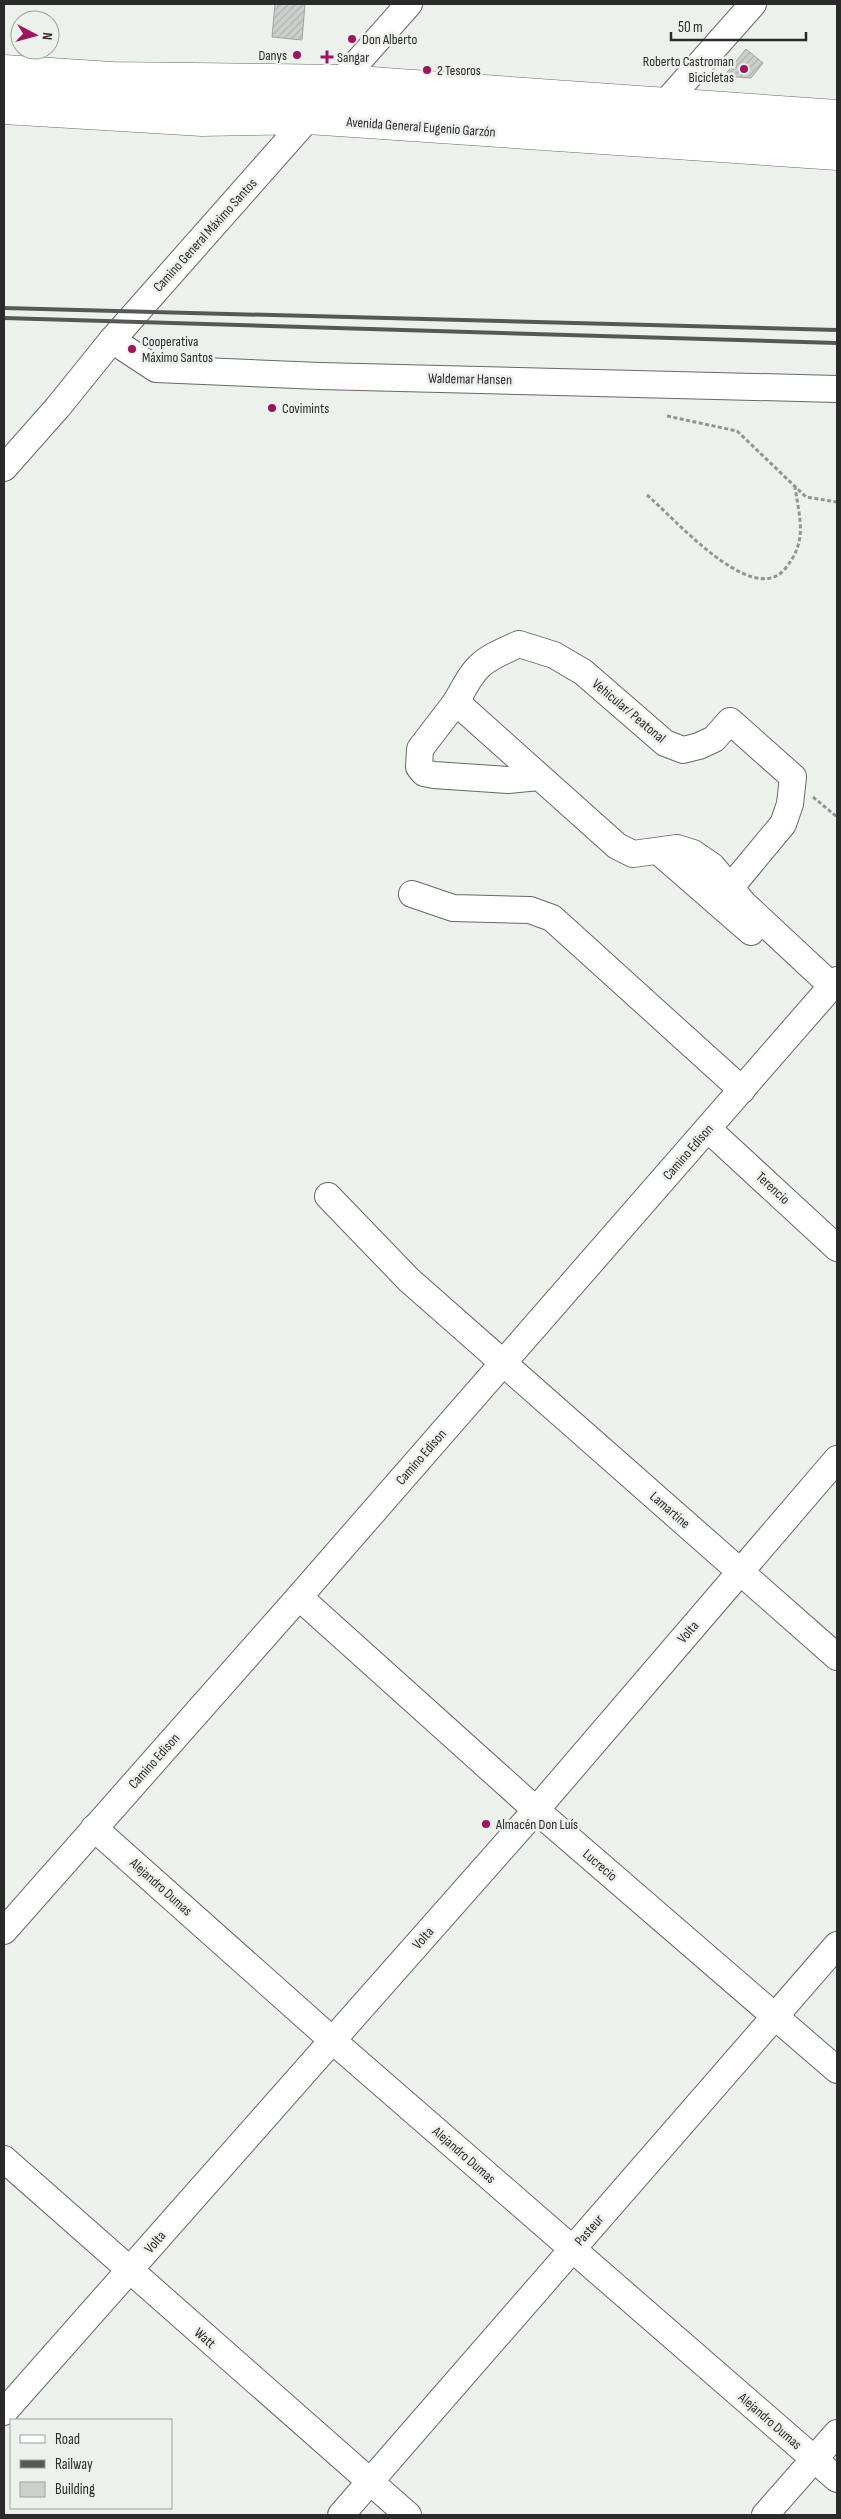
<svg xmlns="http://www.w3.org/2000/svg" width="841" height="2519" font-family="'Sofia Sans Condensed',sans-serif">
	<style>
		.building { fill: url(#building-hatch); stroke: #a1a5a0 }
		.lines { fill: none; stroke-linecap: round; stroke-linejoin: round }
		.minor-casing { stroke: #656965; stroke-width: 28 }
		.major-casing { stroke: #656965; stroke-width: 29 }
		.path { stroke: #929592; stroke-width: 3; stroke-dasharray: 4 2.5; stroke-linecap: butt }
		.minor { stroke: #fff; stroke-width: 26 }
		.major { stroke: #fff; stroke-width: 28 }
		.rail { stroke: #565856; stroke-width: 4 }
		.poi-dot { fill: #9e1461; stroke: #ecf1ec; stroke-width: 2 }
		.labels { text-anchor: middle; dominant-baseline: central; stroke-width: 5; stroke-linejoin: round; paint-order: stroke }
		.poi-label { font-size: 14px; fill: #292a29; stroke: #ecf1ec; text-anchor: start }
		.street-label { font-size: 14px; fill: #292a29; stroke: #ecf1ec }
	</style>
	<defs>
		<pattern id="building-hatch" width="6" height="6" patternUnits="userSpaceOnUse" patternTransform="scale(1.25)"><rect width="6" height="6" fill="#ccd0cc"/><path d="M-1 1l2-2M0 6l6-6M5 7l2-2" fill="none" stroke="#afb3af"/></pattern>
	</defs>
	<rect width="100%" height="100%" fill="#ecf1ec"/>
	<g class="building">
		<polygon points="275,4 305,4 302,40 272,37"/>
		<polygon points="746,49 763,63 751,78 724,76"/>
	</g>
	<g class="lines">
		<g class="minor-casing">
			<g id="minor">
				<polyline points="4,87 135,97 324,101 837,134"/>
				<polyline points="667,101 753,4"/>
				<polyline points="112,340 156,369 320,376 837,389"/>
				<polyline points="4,468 58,407 112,340 409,4"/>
				<path d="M456 702C477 664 478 662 519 644L554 655 583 672 665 743 683 750 699 746 714 739 730 721 793 777 790 804 783 824 730 888"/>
				<polyline points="539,777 508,780 434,775 424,773 419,767 420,749 456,702 617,846 633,854 677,848 693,853 712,866 744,904 832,986"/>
				<polyline points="658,851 751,932"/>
				<polyline points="412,894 453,908 530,910 552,918 742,1090"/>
				<polyline points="708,1129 837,1248"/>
				<polyline points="328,1196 409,1280 837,1657"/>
				<polyline points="299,1597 536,1810 837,2070"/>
				<polyline points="94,1828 332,2040 837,2479"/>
				<polyline points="4,1931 299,1597 837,980"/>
				<polyline points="4,2159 408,2515"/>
				<polyline points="4,2412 536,1810 837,1459"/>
				<polyline points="341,2515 837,1945"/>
				<polyline points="765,2515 837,2433"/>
			</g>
		</g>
		<g class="major-casing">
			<g id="major">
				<polyline points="4,69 112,76 343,79 837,114"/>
				<polyline points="4,110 202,122 308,120 837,156"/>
			</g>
		</g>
		<g class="path">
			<polyline points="667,416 737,431 806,497 837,502"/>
			<path d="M647 495C672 516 751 607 784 570 808 542 800 521 795 487"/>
			<polyline points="813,797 837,817"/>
		</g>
		<use href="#minor" class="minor"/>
		<use href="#major" class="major"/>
		<g class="rail">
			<polyline points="4,308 837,330"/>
			<polyline points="4,318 837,343"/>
		</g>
	</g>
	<g class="poi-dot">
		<circle cx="352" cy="39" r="5"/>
		<circle cx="297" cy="55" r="5"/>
		<path d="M324.5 49.5h5v5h5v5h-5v5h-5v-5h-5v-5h5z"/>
		<circle cx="744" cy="69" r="5"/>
		<circle cx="427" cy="70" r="5"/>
		<circle cx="132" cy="349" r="5"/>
		<circle cx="272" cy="408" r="5"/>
		<circle cx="486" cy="1824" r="5"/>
	</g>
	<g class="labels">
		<g class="poi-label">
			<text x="362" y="39">Don Alberto</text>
			<text x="287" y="55" text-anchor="end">Danys</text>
			<text x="337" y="57">Sangar</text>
			<text x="734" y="61" text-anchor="end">Roberto Castroman<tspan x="734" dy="16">Bicicletas</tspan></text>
			<text x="437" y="70">2 Tesoros</text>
			<text x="142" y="341">Cooperativa<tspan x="142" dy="16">Máximo Santos</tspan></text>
			<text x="282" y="408">Covimints</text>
			<text x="496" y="1824">Almacén Don Luís</text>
		</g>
		<g class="street-label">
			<text transform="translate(421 127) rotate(4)">Avenida General Eugenio Garzón</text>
			<text transform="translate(205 235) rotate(-48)">Camino General Máximo Santos</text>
			<text transform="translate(470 379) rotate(1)">Waldemar Hansen</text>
			<text transform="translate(629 711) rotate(40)">Vehicular/ Peatonal</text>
			<text transform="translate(688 1152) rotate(-49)">Camino Edison</text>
			<text transform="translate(773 1188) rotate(43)">Terencio</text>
			<text transform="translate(421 1457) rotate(-49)">Camino Edison</text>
			<text transform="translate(670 1510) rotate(41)">Lamartine</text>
			<text transform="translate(688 1632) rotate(-49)">Volta</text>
			<text transform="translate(154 1761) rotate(-48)">Camino Edison</text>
			<text transform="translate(600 1865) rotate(41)">Lucrecio</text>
			<text transform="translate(161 1887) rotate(42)">Alejandro Dumas</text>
			<text transform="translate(423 1938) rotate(-49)">Volta</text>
			<text transform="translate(464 2155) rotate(41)">Alejandro Dumas</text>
			<text transform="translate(589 2230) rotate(-49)">Pasteur</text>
			<text transform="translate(155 2242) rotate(-49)">Volta</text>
			<text transform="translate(205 2338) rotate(41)">Watt</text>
			<text transform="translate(770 2421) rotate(41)">Alejandro Dumas</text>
		</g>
	</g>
	<rect width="841" height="2519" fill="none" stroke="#292a29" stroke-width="10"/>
	<rect x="10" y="2419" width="162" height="90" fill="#ecf1ec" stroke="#9ea19e"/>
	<rect x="20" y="2435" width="25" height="8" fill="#ffffff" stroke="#9ea19e"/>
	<text x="55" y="2444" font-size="15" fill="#292a29">Road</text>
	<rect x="20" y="2460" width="25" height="8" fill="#565856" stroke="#9ea19e"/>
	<text x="55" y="2469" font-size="15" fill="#292a29">Railway</text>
	<rect x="20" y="2482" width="25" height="15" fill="#ccd0cc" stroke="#9ea19e"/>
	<text x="55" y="2494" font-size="15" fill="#292a29">Building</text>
	<g transform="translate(35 35) rotate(96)"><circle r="24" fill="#ecf1ec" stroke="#9ea19e"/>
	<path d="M0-4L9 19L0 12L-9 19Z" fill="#9e1461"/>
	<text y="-8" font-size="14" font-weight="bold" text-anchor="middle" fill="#292a29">N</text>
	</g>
	<path d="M671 32v8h135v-8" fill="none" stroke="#292a29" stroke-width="2.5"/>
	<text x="678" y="32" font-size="15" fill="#292a29" stroke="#ecf1ec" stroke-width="4" paint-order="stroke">50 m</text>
</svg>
